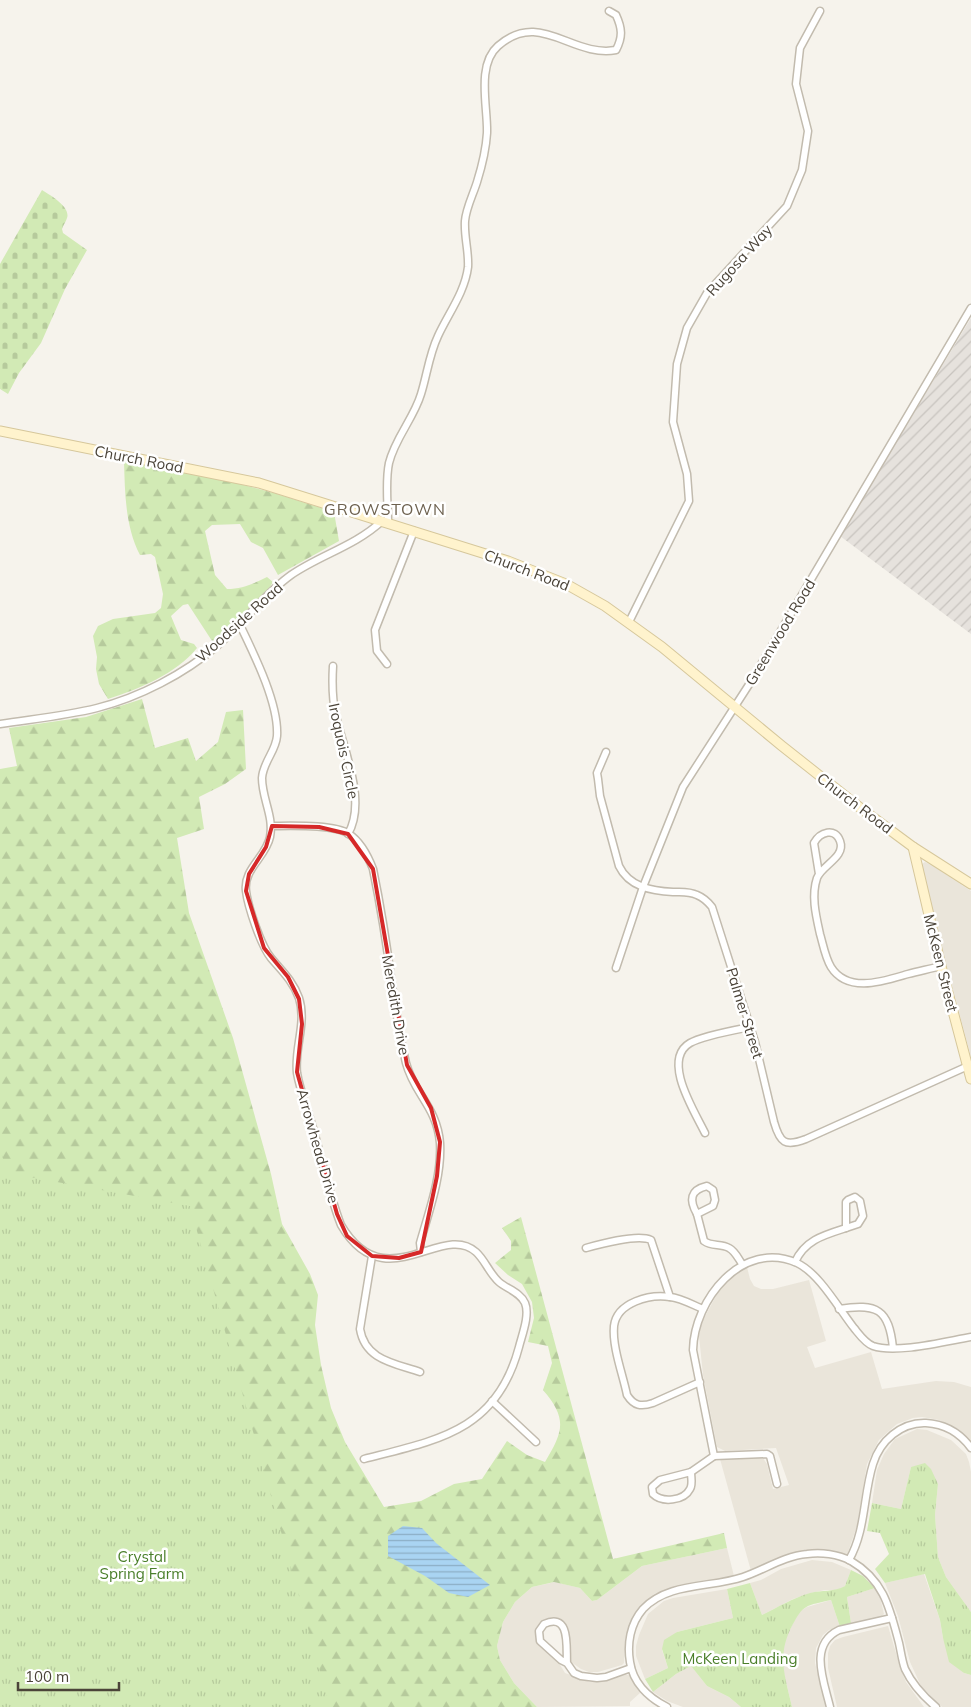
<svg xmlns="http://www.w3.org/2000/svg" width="971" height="1707" font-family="Mulish,sans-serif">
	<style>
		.residential { fill: #eae5da }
		.industrial { fill: url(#industrial-furrows) }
		.forest { fill: url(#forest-firs) }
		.cemetery { fill: url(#cemetery-stones) }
		.park { fill: url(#park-tufts) }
		.water { fill: url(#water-rules) }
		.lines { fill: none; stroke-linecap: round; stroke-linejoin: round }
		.street-casing { stroke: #c2bbae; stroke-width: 9 }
		.secondary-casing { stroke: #d6c79b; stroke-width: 11 }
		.street { stroke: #fff; stroke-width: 6 }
		.secondary { stroke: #fff3cd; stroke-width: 9 }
		.marked { fill: none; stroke: #d62828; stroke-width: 4; stroke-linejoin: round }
		.labels { text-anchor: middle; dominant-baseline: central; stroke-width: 5; stroke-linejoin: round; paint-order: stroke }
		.street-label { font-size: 15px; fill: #4b4439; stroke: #fff }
		.park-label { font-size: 15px; fill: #4a7f2a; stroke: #fff }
		.neighbourhood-label { font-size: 16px; letter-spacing: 1px; fill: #6e6250; stroke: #fff }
	</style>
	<defs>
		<pattern id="industrial-furrows" width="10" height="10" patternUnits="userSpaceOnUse" patternTransform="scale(1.25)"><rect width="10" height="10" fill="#e6e2dd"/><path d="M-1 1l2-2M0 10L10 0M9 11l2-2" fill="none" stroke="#c7c3be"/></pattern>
		<pattern id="forest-firs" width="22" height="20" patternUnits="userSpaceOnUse" patternTransform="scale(1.25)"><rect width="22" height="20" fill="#d2eab5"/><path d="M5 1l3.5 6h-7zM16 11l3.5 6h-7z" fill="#b6ca9c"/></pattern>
		<pattern id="cemetery-stones" width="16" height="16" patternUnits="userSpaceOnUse" patternTransform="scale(1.25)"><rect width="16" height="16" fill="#d2eab5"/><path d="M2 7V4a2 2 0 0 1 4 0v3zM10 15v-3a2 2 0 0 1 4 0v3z" fill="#b6ca9c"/></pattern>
		<pattern id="park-tufts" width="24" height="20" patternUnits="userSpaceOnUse" patternTransform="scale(1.25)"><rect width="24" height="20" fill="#d2eab5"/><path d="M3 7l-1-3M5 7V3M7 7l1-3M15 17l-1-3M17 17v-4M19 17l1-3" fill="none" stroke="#b6ca9c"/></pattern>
		<pattern id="water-rules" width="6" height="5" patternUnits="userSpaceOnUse" patternTransform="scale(1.25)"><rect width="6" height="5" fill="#a9d4f2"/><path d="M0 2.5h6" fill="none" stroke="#8caec5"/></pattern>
	</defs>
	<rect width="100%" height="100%" fill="#f6f3ec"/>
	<g class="residential">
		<polygon points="925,862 933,866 971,891 971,1057 922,873 922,864"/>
		<polygon points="747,1267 750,1279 754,1286 761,1289 773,1289 809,1280 826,1341 807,1347 815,1368 871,1352 882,1389 936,1381 954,1382 971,1387 971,1442 956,1428 939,1420 922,1417 913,1418 897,1424 879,1440 867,1464 857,1526 847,1555 830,1551 807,1550 787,1555 751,1571 720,1459 763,1458 767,1464 773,1489 789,1485 776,1448 725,1451 717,1447 703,1375 699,1336 701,1324 717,1294 727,1281"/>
		<polygon points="917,1429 927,1430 951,1440 966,1454 969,1462 971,1472 971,1612 946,1577 938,1557 935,1515 938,1484 911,1467 901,1509 872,1503 877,1470 884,1454 895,1439"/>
		<polygon points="727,1548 734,1576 669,1589 654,1594 637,1611 631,1621 626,1636 624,1663 622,1665 598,1672 589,1672 581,1669 571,1662 569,1635 566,1625 556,1618 548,1619 538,1627 536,1638 538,1643 556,1658 565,1673 590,1682 601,1682 625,1675 629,1675 640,1693 630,1702 630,1706 537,1707 514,1683 500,1660 497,1646 503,1622 515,1602 532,1587 555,1582 580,1588 592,1601 597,1600 642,1566"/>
		<polygon points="812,1560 832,1562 851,1570 845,1586 838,1590 825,1590 811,1593 793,1599 762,1615 750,1583 761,1580 781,1569"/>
		<polygon points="924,1574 940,1620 943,1638 964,1673 971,1675 971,1707 942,1707 921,1686 910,1662 898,1616 885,1583"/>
		<polygon points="875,1588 880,1597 884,1614 881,1617 851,1623 847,1597"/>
		<polygon points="727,1589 733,1618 677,1632 662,1650 668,1668 645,1679 636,1656 636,1646 639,1635 648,1614 664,1601 673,1598"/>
		<polygon points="831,1600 840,1627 829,1630 823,1635 816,1648 815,1663 826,1707 792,1707 783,1669 782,1653 786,1637 799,1612 807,1607"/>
		<polygon points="888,1626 901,1670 906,1682 924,1707 837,1707 828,1668 828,1653 830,1646 835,1640 843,1637"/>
		<polygon points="691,1666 707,1686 729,1697 741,1707 683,1707 667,1701 653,1692 676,1674"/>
	</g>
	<polygon class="industrial" points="971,318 971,634 840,536"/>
	<g class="forest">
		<path d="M124 461 224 480 274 493 334 512 339 541 278 575 263 548 251 542 240 524 212 525 205 531 215 575 227 589C242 589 253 584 267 577L273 582 270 587 214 644 188 604 183 605 171 616 181 640 194 644 197 648C176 674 139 689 108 699L99 684 96 669 97 657 93 636 98 626 113 619 155 613 161 608 163 594 155 557 151 554 140 555C125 526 125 493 124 461Z"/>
		<path d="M142 699 155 748 188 738 196 761 218 742 226 712 243 710 246 769 225 784 199 797 204 829 177 838 189 913 233 1038 271 1174 282 1224 310 1274 318 1295 315 1325 321 1365 331 1408 345 1442 384 1507 421 1501 454 1484 482 1479 507 1441 527 1455 545 1462C563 1432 568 1419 543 1390L552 1363 548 1346 528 1342 534 1318 532 1302 522 1284 508 1275 495 1263 511 1250V1241L502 1228 521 1217 613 1559 724 1533 727 1548 642 1566 597 1600 592 1601 580 1588 554 1582 532 1587 515 1602 503 1622 497 1646 500 1660 514 1683 537 1707H0V769L17 766 9 728 86 717Z"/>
	</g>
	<path class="cemetery" d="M42 190C50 195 71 207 67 218 66 222 63 225 62 229L63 233 87 250 65 289 41 343 19 373 8 394 0 389V264Z"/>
	<g class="park">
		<polygon points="0,1148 7,1173 190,1206 330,1707 0,1707"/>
		<polygon points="925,1463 931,1469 938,1484 935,1515 938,1557 946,1577 971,1612 971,1675 964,1673 949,1662 943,1638 940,1620 925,1574 885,1583 875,1569 889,1554 880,1533 867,1531 872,1503 901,1509 911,1467"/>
		<path d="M851 1570 863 1576 875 1588 847 1597 851 1623 840 1627 831 1600C823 1602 815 1603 808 1606 800 1610 797 1617 793 1624 776 1655 785 1675 792 1707H741L729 1697 707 1686 691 1666 676 1674 653 1692 645 1679 668 1668 662 1649 664 1640 677 1632 733 1618 727 1589 750 1583 762 1615C778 1607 793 1598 810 1593 822 1590 834 1592 845 1586Z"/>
	</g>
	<polygon class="water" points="403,1526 422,1528 436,1543 490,1585 468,1597 449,1593 425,1576 388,1556 388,1536"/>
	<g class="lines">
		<g class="street-casing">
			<g id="street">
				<path d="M388 523C388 504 385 482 389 463 395 438 414 418 421 394 427 375 429 355 438 336 448 314 465 292 468 267 469 252 464 237 465 221 466 208 473 195 477 182 482 166 486 150 487 133 488 108 476 65 498 46 540 9 572 58 616 50 623 37 622 28 616 15L609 11"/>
				<polyline points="629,622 689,501 687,474 673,422 677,364 687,328 707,293 787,206 802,170 808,131 796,84 800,48 820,11"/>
				<path d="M240 625C254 654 279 704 277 736 276 751 263 762 262 778 262 799 274 816 270 837 266 857 243 869 246 891 248 907 261 946 271 958 282 971 293 981 299 998 307 1023 294 1048 297 1073 300 1091 308 1110 313 1128 322 1160 329 1194 341 1225 385 1300 442 1221 476 1252 485 1260 489 1273 499 1282 507 1289 520 1292 525 1303 530 1315 522 1335 519 1347 497 1431 438 1440 364 1459"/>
				<polyline points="387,664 377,651 375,630 414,531"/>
				<path d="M333 666C332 683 332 699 336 716 344 751 367 802 348 834"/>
				<path d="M0 724C32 719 65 716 97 708 140 697 184 674 217 646 243 624 263 595 291 575 320 555 355 546 382 521"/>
				<path d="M606 752 597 773 598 779 600 796 619 866C629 887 652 891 673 892 681 892 689 891 697 895 702 897 708 902 712 907L755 1042 774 1122C780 1143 785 1147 806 1139L968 1066"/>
				<path d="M272 826C290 826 334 824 349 834 361 842 368 856 373 869 381 908 387 946 392 985 396 1011 400 1038 406 1063 414 1094 437 1107 440 1143 442 1176 429 1211 420 1243L421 1252"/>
				<path d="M819 874 814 843C820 832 835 827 840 841 846 857 822 865 817 878 811 896 816 916 820 934 823 944 825 957 831 967 848 994 884 981 908 974 919 971 930 969 941 966"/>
				<polyline points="616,968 643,887 683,787 750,683 971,308"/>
				<path d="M705 1133C695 1112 661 1060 690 1043 702 1036 735 1030 750 1027"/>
				<path d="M707 1186 713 1190 715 1200 713 1206 697 1214C689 1200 690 1190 707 1186Z"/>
				<polygon points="855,1197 860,1201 863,1216 858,1224 846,1228 846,1202 848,1200"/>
				<path d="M697 1214 704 1241C712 1247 721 1243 729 1248 735 1251 738 1258 742 1264"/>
				<path d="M586 1248C600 1244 638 1234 651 1240L670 1297"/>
				<path d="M372 1256 360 1329C365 1360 394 1363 420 1372"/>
				<path d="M795 1262C805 1240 824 1235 846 1228"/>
				<path d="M839 1309C877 1303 889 1309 893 1348"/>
				<path d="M700 1382 653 1403C641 1407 634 1406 627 1395 623 1375 612 1347 614 1326 617 1302 650 1294 670 1297 681 1298 693 1305 703 1309"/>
				<polyline points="492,1401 536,1442"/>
				<polyline points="714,1456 767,1454 770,1456 777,1484"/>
				<path d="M691 1472 714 1456 693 1350C694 1300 742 1239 797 1263 819 1273 839 1309 854 1328 859 1334 865 1343 873 1346 896 1354 947 1341 971 1337"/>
				<path d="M691 1472C691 1478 693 1484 690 1489 684 1501 662 1503 653 1494L652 1487 660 1480Z"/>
				<path d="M849 1560C866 1530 863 1496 873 1464 880 1441 901 1422 926 1423 945 1424 960 1433 971 1448"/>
				<path d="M567 1663C566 1647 571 1612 544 1624L539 1631 540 1641 561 1660 567 1663 574 1673 581 1676 597 1678 606 1677 631 1668"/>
				<path d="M667 1707C649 1698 633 1683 630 1662 627 1644 630 1624 643 1609 668 1582 711 1588 743 1577 764 1570 784 1556 807 1554 821 1552 838 1554 851 1561 884 1580 890 1609 899 1643 901 1652 902 1661 905 1669 912 1684 923 1696 936 1707"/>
				<path d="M830 1707C824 1681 808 1645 839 1630L892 1618"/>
			</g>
		</g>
		<g class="secondary-casing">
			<g id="secondary">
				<polyline points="0,431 259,483 508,561 566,584 605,606 662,647 782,746 863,810 913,847 971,884"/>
				<polyline points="913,847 941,966 971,1079"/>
			</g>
		</g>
		<use href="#street" class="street"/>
		<use href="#secondary" class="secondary"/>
	</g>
	<path class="marked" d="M272 826 319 827 348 834 373 869 407 1065 431 1108 440 1142 437 1176 421 1252 399 1258 372 1256 347 1236 337 1214 297 1072 302 1024 299 999 288 977 264 948 246 891 249 874 266 847Z"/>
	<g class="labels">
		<g class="street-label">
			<text transform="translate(739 260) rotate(-48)">Rugosa Way</text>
			<text transform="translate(139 459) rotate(11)">Church Road</text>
			<text transform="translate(527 570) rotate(21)">Church Road</text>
			<text transform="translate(239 622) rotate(-42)">Woodside Road</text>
			<text transform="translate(780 632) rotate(-59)">Greenwood Road</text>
			<text transform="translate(344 751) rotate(78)">Iroquois Circle</text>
			<text transform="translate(855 803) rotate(37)">Church Road</text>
			<text transform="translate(941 963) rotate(76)">McKeen Street</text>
			<text transform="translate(396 1005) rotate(80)">Meredith Drive</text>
			<text transform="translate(745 1013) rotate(73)">Palmer Street</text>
			<text transform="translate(318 1146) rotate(74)">Arrowhead Drive</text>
		</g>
		<g class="park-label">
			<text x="142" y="1556">Crystal<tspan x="142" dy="17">Spring Farm</tspan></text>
			<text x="740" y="1658">McKeen Landing</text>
		</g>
		<g class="neighbourhood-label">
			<text x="385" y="509">GROWSTOWN</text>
		</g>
	</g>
	<path d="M18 1682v8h101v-8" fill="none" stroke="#4b4439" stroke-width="2.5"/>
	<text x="25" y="1682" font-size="15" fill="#4b4439" stroke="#ffffff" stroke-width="4" paint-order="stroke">100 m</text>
</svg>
